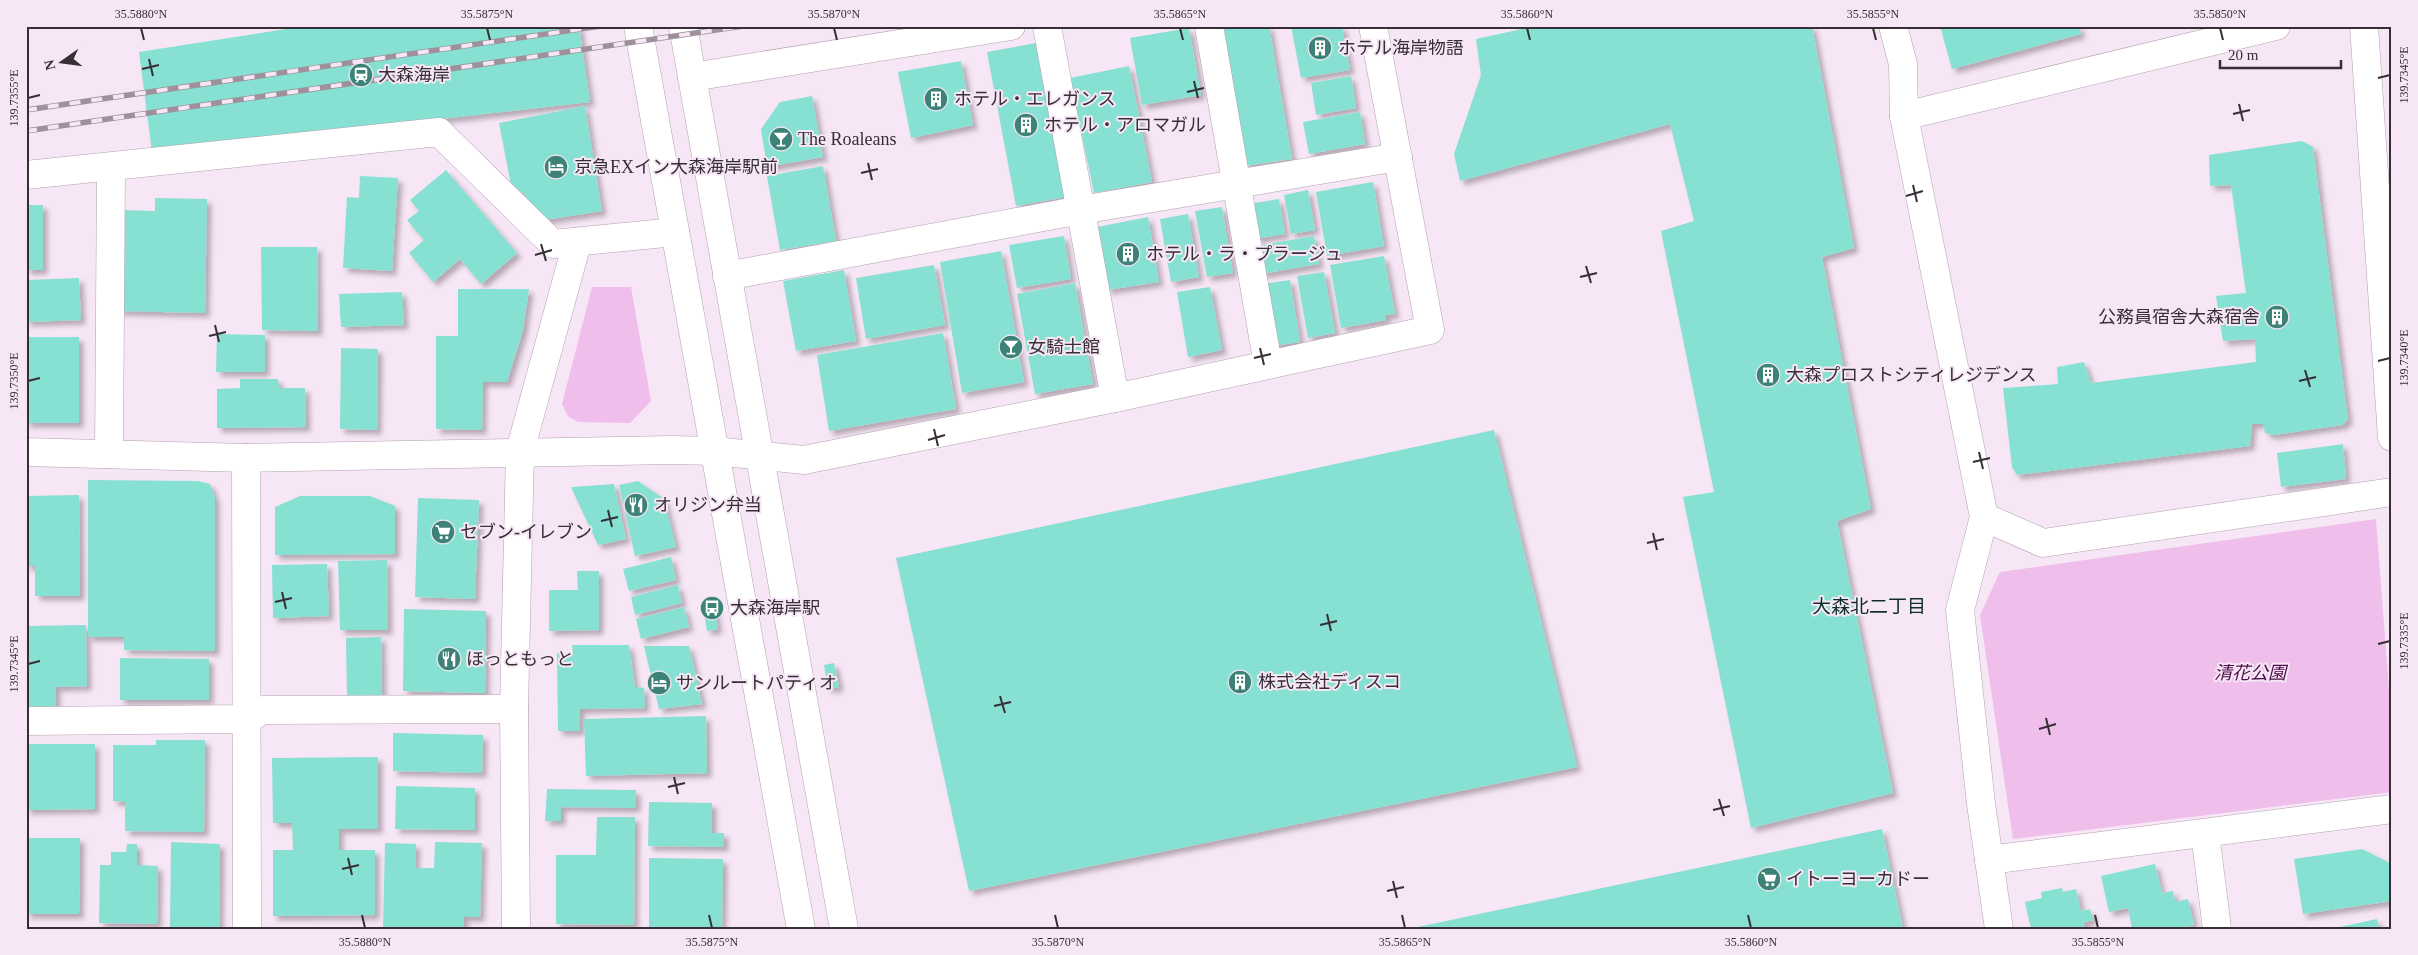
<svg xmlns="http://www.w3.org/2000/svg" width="2418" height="955" font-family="'Times New Roman','Noto Sans JP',serif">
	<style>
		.green { fill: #efbeea }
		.building { fill: #86e1d2; filter: url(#shadow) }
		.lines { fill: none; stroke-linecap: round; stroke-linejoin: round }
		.street-casing { stroke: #b1a2af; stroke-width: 29 }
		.secondary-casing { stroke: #b1a2af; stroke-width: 29 }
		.street { stroke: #fff; stroke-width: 28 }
		.secondary { stroke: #fff; stroke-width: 28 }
		.rail-casing { stroke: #9e919c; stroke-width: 5.5 }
		.rail { stroke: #f7e6f5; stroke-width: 4; stroke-dasharray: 11; stroke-linecap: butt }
		.ticks { fill: none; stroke: #362f35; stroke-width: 2 }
		.labels { text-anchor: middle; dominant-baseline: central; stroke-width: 4; stroke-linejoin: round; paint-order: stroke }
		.poi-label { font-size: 18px; fill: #362f35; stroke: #f7e6f5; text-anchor: start }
		.park-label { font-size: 18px; font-style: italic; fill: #4a0947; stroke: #f7e6f5 }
		.neighbourhood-label { font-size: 19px; fill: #0e302b; stroke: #f7e6f5 }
		.neatline { fill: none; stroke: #362f35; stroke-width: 2 }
		.ticks-label { font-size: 12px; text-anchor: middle; fill: #362f35 }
	</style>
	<defs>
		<filter id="shadow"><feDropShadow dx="4.5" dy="4.5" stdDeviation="2.5" flood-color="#0004"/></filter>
	</defs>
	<rect width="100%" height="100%" fill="#f7e6f5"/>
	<g class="green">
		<polygon points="592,287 631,287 651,401 630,423 578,422 568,416 562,404"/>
		<polygon points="2376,519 2392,729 2392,792 2013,839 1980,615 2000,572"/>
	</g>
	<g class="building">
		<polygon points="305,26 579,26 590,102 152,152 139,52"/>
		<polygon points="1220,26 1269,26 1292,159 1245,166"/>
		<polygon points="1291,26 1342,26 1350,70 1301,78"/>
		<polygon points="1535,26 1812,26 1854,248 1822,257 1871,509 1837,521 1893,793 1751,828 1683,497 1714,492 1661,231 1694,221 1670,124 1460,181 1454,154 1481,75 1476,39"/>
		<polygon points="1940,26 2079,26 2081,34 1952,69"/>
		<polygon points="1189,28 1201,95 1142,105 1130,38"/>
		<polygon points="1036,43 1066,197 1016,206 987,52"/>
		<polygon points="961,61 973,125 911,138 898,72"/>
		<polygon points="1129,66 1152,182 1094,193 1070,78"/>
		<polygon points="1351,76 1356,108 1316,115 1311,83"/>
		<polygon points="812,96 823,157 767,167 761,129 780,102"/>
		<polygon points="585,106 602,211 538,221 529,211 524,192 513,195 499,123"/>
		<polygon points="1360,112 1365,144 1309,154 1303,122"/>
		<polygon points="2302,141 2313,147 2348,420 2342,425 2274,435 2265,433 2263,424 2252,424 2250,446 2017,475 2012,467 2003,388 2058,384 2057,367 2084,362 2091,383 2256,362 2255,339 2223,341 2216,296 2246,293 2231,185 2210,186 2209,155"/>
		<polygon points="823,166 836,241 780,250 767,176"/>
		<polygon points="446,170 517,253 481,284 460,259 433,282 409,253 424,240 407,220 419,211 410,200"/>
		<polygon points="360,176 398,178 392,271 343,268 347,197 359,198"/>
		<polygon points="1373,182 1384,246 1327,256 1316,192"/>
		<polygon points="1308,190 1315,230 1291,234 1284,195"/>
		<polygon points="155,198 207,199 205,313 119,311 121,210 155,211"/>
		<polygon points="1279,199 1285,234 1255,239 1249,204"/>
		<rect x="26" y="205" width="17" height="65"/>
		<polygon points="1222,207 1233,273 1207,277 1195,211"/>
		<polygon points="1188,214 1199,277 1171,282 1160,219"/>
		<polygon points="1148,217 1159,282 1107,290 1097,227"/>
		<polygon points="1064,236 1071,279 1017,288 1009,245"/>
		<polygon points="1314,236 1319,264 1261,274 1256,246"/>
		<polygon points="261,247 317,247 318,331 262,330"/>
		<polygon points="1001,251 1024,382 962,393 940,262"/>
		<polygon points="1384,256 1395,314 1386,315 1386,320 1341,328 1330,265"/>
		<polygon points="934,265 945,325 866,339 856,278"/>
		<polygon points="844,270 856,341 796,351 783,281"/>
		<polygon points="1324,272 1335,333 1308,338 1297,276"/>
		<polygon points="79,278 81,320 26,322 26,280"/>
		<polygon points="1290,280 1300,342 1272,346 1262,284"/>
		<polygon points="1075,283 1093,384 1035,394 1017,294"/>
		<polygon points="1210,287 1222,350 1188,357 1177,292"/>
		<polygon points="458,289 529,289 523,330 507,382 483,382 482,430 436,429 436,336 458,336"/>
		<polygon points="402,292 404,325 341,327 339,294"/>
		<polygon points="943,333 956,409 829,431 817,355"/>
		<polygon points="217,334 265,335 265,372 216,372"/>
		<rect x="26" y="337" width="53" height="86"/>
		<polygon points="341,348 378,349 377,430 340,429"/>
		<polygon points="240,379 278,379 279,388 305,388 306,427 217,428 217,389 240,388"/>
		<polygon points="1494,430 1577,767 969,891 896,558"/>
		<polygon points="2343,444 2346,479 2281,487 2277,453"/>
		<polygon points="88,480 198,481 210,484 215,498 215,651 124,650 124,637 88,637"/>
		<polygon points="638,481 664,499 676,547 635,556 619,485"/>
		<polygon points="614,484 626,539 598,545 571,487"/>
		<polygon points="79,495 80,596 35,596 35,566 26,566 26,496"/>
		<polygon points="300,496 370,496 395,506 395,554 275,555 275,507"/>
		<polygon points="418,498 479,500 475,599 415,597"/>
		<polygon points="671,557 676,580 629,591 623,569"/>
		<polygon points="387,560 388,630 340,630 338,561"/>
		<polygon points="327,564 329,616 273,618 272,565"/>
		<polygon points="577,571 599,571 599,630 549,631 549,590 578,590"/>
		<polygon points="678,585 682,603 635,615 631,597"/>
		<polygon points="714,605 718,629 707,631 703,607"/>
		<polygon points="684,607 689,627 641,639 636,619"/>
		<polygon points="404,609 486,611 485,693 403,691"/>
		<polygon points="86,625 87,686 56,687 56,711 26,712 26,626"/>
		<polygon points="381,637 382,696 347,696 346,638"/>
		<polygon points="572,645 629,645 635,687 644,688 645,708 580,709 580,731 558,731 557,653 573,653"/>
		<polygon points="644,646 689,646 702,704 659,709"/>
		<polygon points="120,658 209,659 209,700 120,700"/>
		<polygon points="834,663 839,687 828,689 824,665"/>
		<polygon points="706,716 707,773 586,776 584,719"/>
		<polygon points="393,733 483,735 482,773 393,771"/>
		<polygon points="156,740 205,740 204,832 125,831 125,802 113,801 113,745 156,745"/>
		<polygon points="26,744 95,744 95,809 26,810"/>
		<polygon points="378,757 378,829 339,829 339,850 375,850 375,915 273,916 273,850 293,850 292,823 273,823 272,758"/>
		<polygon points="396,786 475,788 475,830 395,829"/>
		<polygon points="547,789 636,790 636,808 561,807 561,821 545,821"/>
		<polygon points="649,802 712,803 712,833 724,833 724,847 648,846"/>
		<polygon points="597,817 635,817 634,925 556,924 556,855 596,855"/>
		<polygon points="1882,829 1903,929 1413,929 1413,928"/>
		<polygon points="26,838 80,838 79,914 26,914"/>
		<polygon points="171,842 220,844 219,929 170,929"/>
		<polygon points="435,842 482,843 480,917 464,917 464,929 383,928 385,843 416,844 415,868 434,868"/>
		<polygon points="127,844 137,844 137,865 158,866 157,924 99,923 100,865 111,865 111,852 126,852"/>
		<polygon points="2362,849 2390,863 2392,901 2303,914 2294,859"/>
		<polygon points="649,858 723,859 722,929 649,929"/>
		<polygon points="2155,864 2162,893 2173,891 2175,902 2188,899 2194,925 2179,929 2132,929 2128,908 2109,912 2101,876"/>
		<polygon points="2062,888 2063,892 2076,889 2081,911 2090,909 2093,920 2083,923 2085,928 2081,929 2031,929 2025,902 2042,898 2041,892"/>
		<polygon points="2377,919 2379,929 2335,929 2335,928"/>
	</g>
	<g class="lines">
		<g class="street-casing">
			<g id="street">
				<polyline points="1047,26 1115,398"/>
				<polyline points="1209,26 1268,365"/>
				<polyline points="1893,26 1903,64 1904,116 1984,517 1960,610 1981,804 1999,929"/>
				<polyline points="2364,26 2392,437"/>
				<polyline points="692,77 1011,26"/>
				<polyline points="1904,116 2276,26"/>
				<polyline points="26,175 439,132 553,244 675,232"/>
				<polyline points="727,276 1081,210 1398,157"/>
				<polyline points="26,452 246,458 672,450 714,451 804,460 1115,398 1430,330 1373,26"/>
				<polyline points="109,454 111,167"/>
				<polyline points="246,458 247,929"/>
				<polyline points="1984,517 2043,543 2392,492"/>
				<polyline points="26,721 247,719 263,710 514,709"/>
				<polyline points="2205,833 2217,929"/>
				<polyline points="1989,860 2392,809"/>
				<polyline points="516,929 514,709 520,451 577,243"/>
			</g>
		</g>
		<g class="secondary-casing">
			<g id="secondary">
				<polyline points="638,26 801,929"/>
				<polyline points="683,26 844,929"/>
			</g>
		</g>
		<use href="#street" class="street"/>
		<use href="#secondary" class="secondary"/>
		<g class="rail-casing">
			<g id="rail">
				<polyline points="26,110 601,26"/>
				<polyline points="26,131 743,26"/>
			</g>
		</g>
		<use href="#rail" class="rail"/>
	</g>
	<path class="ticks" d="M141 28 144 40M487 28 490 40M834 28 837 40M1180 28 1183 40M1527 28 1530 40M1873 28 1876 40M2220 28 2223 40M149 59 153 76M142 69 159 65M2378 78 2390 75M1194 81 1198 98M1187 92 1204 88M28 98 40 95M2239 104 2243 121M2233 114 2250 110M868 163 872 180M861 173 878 169M1913 185 1917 202M1906 196 1923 191M541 244 546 261M535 255 552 250M1586 266 1591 283M1580 277 1597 273M215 325 219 342M209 336 226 332M1260 348 1264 365M1254 358 1271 354M2378 361 2390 358M2305 370 2310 387M28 381 40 378M2299 381 2316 377M934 429 938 446M928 440 945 435M1979 452 1983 469M1973 462 1990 458M608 510 612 527M601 521 618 517M1653 533 1657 550M1647 543 1664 539M282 592 286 609M275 602 292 598M1327 614 1331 631M1320 625 1337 621M2378 644 2390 641M28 664 40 661M1000 696 1005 713M994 706 1011 702M2046 718 2050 735M2039 729 2056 724M674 777 678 794M668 787 685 783M1719 799 1724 816M1713 810 1730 806M348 858 352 875M342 869 359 865M1393 881 1397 898M1387 891 1404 887M362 915 365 928M709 915 712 928M1055 915 1058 928M1402 915 1405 928M1748 915 1751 928M2095 915 2098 928"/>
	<defs>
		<g id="building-disc" transform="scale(1.25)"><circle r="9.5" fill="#3c8277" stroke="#f7e6f5"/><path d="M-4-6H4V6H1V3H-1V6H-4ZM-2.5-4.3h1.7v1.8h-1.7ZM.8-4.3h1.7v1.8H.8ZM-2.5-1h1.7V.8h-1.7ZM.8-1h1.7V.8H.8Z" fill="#fff"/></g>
		<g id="station-disc" transform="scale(1.25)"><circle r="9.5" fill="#3c8277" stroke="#f7e6f5"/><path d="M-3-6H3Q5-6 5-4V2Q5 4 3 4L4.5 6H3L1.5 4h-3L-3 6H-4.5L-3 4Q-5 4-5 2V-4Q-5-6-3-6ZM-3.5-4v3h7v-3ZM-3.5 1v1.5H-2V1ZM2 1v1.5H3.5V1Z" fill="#fff"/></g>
		<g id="bar-disc" transform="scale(1.25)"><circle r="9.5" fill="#3c8277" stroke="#f7e6f5"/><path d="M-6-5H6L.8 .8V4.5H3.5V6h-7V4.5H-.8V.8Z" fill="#fff"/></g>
		<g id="hotel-disc" transform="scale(1.25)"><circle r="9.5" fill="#3c8277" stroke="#f7e6f5"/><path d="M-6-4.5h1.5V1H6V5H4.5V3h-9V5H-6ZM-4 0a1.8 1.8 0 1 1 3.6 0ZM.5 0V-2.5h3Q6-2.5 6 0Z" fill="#fff"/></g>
		<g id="restaurant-disc" transform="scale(1.25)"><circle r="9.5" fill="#3c8277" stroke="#f7e6f5"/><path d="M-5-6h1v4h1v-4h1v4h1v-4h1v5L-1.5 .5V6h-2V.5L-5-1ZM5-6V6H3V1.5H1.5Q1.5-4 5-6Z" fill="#fff"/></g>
		<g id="supermarket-disc" transform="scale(1.25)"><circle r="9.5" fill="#3c8277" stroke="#f7e6f5"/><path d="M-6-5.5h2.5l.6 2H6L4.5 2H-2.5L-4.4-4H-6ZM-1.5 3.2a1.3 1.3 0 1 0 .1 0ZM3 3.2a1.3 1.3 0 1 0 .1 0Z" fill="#fff"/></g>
		<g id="bus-disc" transform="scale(1.25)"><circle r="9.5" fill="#3c8277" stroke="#f7e6f5"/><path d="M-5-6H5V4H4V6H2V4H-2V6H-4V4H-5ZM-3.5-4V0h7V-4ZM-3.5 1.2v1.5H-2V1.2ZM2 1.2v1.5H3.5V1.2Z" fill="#fff"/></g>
	</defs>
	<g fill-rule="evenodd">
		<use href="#building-disc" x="1320" y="48"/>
		<use href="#station-disc" x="361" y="75"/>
		<use href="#building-disc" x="936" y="99"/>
		<use href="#building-disc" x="1026" y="125"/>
		<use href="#bar-disc" x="781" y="139"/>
		<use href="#hotel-disc" x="556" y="167"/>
		<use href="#building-disc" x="1128" y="254"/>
		<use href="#building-disc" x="2277" y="317"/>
		<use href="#bar-disc" x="1011" y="347"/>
		<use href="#building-disc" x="1768" y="375"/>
		<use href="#restaurant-disc" x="636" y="505"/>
		<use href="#supermarket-disc" x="443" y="532"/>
		<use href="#bus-disc" x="712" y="608"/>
		<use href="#restaurant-disc" x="449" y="659"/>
		<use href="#building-disc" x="1240" y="682"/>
		<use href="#hotel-disc" x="659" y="683"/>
		<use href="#supermarket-disc" x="1769" y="879"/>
	</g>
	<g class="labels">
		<g class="poi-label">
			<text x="1338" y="48">ホテル海岸物語</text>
			<text x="378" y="75">大森海岸</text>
			<text x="954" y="99">ホテル・エレガンス</text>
			<text x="1044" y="125">ホテル・アロマガル</text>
			<text x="798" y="139">The Roaleans</text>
			<text x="574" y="167">京急EXイン大森海岸駅前</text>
			<text x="1146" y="254">ホテル・ラ・プラージュ</text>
			<text x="2260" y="317" text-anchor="end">公務員宿舎大森宿舎</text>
			<text x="1028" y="347">女騎士館</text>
			<text x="1786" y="375">大森プロストシティレジデンス</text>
			<text x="654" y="505">オリジン弁当</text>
			<text x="460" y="532">セブン-イレブン</text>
			<text x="730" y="608">大森海岸駅</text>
			<text x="466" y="659">ほっともっと</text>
			<text x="1258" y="682">株式会社ディスコ</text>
			<text x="676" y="683">サンルートパティオ</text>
			<text x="1786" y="879">イトーヨーカドー</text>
		</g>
		<g class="park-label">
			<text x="2250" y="673">清花公園</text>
		</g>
		<g class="neighbourhood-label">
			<text x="1869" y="606">大森北二丁目</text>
		</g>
	</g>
	<rect width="2418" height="955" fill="none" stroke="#f7e6f5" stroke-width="55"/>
	<g transform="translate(62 62) rotate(256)" stroke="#f7e6f5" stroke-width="4" paint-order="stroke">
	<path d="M0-4L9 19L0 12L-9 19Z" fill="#362f35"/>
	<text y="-8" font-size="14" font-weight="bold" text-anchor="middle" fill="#362f35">N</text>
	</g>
	<path d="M2220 60v8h121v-8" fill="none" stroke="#362f35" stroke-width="2.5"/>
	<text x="2228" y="60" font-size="15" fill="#362f35" stroke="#f7e6f5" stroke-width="4" paint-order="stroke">20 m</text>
	<rect x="28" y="28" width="2362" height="900" class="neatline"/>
	<g class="ticks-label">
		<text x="141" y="18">35.5880°N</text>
		<text x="487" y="18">35.5875°N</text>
		<text x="834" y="18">35.5870°N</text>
		<text x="1180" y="18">35.5865°N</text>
		<text x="1527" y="18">35.5860°N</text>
		<text x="1873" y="18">35.5855°N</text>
		<text x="2220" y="18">35.5850°N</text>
		<text transform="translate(2404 75) rotate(-90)" y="4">139.7345°E</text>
		<text transform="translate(14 98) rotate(-90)" y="4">139.7355°E</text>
		<text transform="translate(2404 358) rotate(-90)" y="4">139.7340°E</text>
		<text transform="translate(14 381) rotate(-90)" y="4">139.7350°E</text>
		<text transform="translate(2404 641) rotate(-90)" y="4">139.7335°E</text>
		<text transform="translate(14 664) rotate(-90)" y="4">139.7345°E</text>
		<text x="365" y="946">35.5880°N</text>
		<text x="712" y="946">35.5875°N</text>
		<text x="1058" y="946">35.5870°N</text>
		<text x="1405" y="946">35.5865°N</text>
		<text x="1751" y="946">35.5860°N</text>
		<text x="2098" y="946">35.5855°N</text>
	</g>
</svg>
